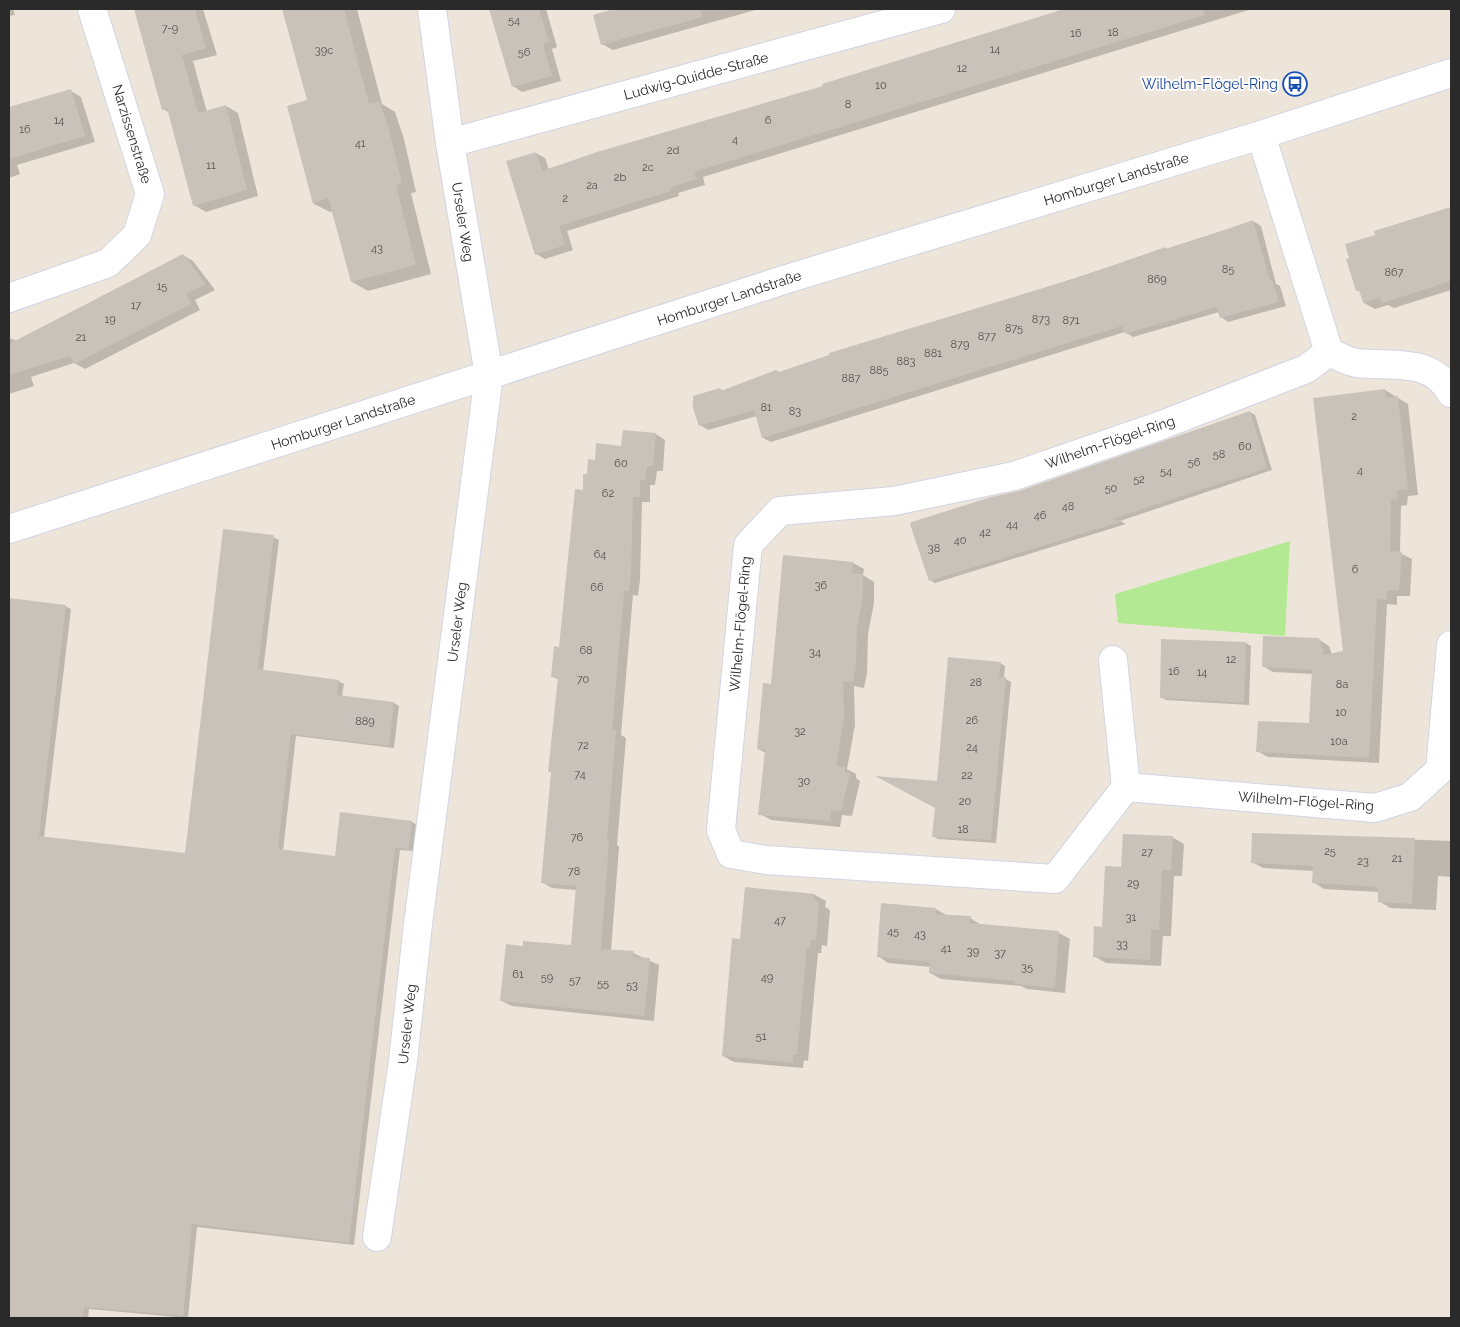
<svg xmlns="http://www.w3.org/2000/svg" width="1460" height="1327" font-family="Raleway,sans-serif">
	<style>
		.green { fill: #b3e992 }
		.shadow { fill: #0003 }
		.building { fill: #c9c2ba }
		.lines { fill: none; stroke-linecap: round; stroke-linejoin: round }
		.street-casing { stroke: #d0d4e4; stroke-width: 30 }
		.secondary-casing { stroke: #d0d4e4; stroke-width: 30 }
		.street { stroke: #fff; stroke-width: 28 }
		.secondary { stroke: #fff; stroke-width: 28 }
		.labels { text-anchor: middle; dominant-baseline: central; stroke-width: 4; stroke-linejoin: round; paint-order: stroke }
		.number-label { font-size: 11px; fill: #52504e }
		.street-label { font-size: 14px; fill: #2a2a2a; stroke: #fff }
		.transit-label { font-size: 14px; fill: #164399; stroke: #fff; text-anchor: end }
	</style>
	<rect width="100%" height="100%" fill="#eee5da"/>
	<polygon class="green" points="1290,541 1285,636 1118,623 1115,594"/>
	<g class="shadow">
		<polygon points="9,9 13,9 15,15 9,16"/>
		<polygon points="135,9 203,9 217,55 193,61 207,112 226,106 238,113 258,196 206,212 194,205 170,113 163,109"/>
		<polygon points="295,9 357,9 382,104 395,112 404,139 416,192 411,193 431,274 368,291 352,282 333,211 330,212 314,204 288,106 309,101 284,12"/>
		<polygon points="490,9 546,9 557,47 552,49 561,81 522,92 513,86"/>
		<polygon points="619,9 759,9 613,50 602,44 594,16"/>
		<polygon points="1069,9 1252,9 703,177 705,185 678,193 679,196 567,231 573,250 545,259 536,254 536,153 545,158 549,170 825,86 824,84"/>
		<polygon points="71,91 81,97 95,142 17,165 20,174 9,178 9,116 36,108"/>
		<polygon points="1451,208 1451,290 1394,308 1388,305 1375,309 1364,303 1361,292 1357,290 1376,236 1375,232"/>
		<polygon points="1253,221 1261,226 1276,284 1280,286 1286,306 1228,322 1221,317 1219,312 1133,337 1125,332 771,442 763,438 757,416 708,430 700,425 720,389 723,391"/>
		<polygon points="183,255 193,261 215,290 195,300 200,310 85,369 74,363 31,377 34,386 9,394 9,338 17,341"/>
		<polygon points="1385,390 1408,404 1418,495 1408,496 1407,505 1401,506 1400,553 1412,559 1410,596 1397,596 1397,605 1387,604 1379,763 1268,757 1257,751 1310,724 1313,674 1273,672 1263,666 1318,639 1329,646 1332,655 1345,652"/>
		<polygon points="1250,412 1255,415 1272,470 1120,521 1126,524 935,583 930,580 1019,492"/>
		<polygon points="656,434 665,440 663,471 657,471 655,485 650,485 650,502 642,502 640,580 638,596 633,595 621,735 626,738 617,845 619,847 611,951 633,953 659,965 654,1021 512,1006 502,1001 524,947 572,946 577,890 552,888 542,882 552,773 549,771 559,680 553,677 560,648 584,491 588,475 596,461 623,447"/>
		<polygon points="273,537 279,540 263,671 338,681 344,684 342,697 394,703 399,706 394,748 296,736 283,851 336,857 412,822 417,825 414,851 400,850 354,1245 197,1227 188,1318 89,1309 88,1318 9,1318 9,599 65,606 71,609 44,838 187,854"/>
		<polygon points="853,563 864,569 863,575 874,582 874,603 868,634 867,673 864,688 854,686 855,725 847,769 856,774 856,778 860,781 852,816 842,815 840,827 771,820 760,814 766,753 758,749 772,685"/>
		<polygon points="1246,643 1251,646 1249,705 1166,700 1161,697"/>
		<polygon points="1000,663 1005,666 1004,678 1011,682 996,843 938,839 933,836 938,782"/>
		<polygon points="1253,834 1451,841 1451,877 1438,876 1436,910 1390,908 1379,901 1379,892 1324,889 1313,882 1314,871 1263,868 1252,862"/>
		<polygon points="1172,837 1184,844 1182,876 1174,876 1171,936 1163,936 1161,966 1106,963 1094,956 1103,928"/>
		<polygon points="815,895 826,901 825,907 830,910 827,946 822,945 821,953 818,953 808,1061 804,1060 803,1068 734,1062 723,1056 741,940"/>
		<polygon points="936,909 946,915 970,918 981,925 1059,933 1070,939 1065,993 1027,989 1021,986 941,979 930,973 931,967 888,963 878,956"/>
	</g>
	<g class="building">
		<polygon points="134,9 195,9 206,48 182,55 198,113 226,105 247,190 193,206 167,108 162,110"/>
		<polygon points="282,9 344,9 369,104 379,101 389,129 402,183 396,185 416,265 351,282 328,197 313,204 287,106 307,100"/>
		<polygon points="489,9 539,9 549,42 543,44 552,76 512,87"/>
		<polygon points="614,9 701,9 702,17 601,45 593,15"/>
		<polygon points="1064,9 1204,9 1205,15 694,172 697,179 670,188 671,191 559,226 565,245 535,255 506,161 536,152 542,171 597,152 823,86 822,84"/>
		<polygon points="71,89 85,136 9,159 9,107"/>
		<polygon points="1451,207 1451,281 1382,303 1380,298 1363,303 1359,290 1356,291 1346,259 1349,258 1345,244 1375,235 1374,231"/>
		<polygon points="1253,220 1269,278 1272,280 1279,302 1220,318 1216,307 1125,334 1122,326 762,438 754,410 699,426 693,408 693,396 720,388 721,391 776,370 779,372 829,355 829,353 1073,279 1166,247 1166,249 1196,240"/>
		<polygon points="183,254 206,284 186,294 191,304 74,364 70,356 9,375 9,344"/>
		<polygon points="1385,389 1386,398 1398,396 1408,489 1397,491 1397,499 1391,500 1390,551 1402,552 1399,591 1387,590 1387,600 1377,599 1369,758 1256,752 1258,721 1309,723 1312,670 1262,667 1263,636 1319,638 1324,655 1343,651 1313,398"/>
		<polygon points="1250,411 1267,468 1112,519 1123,521 929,581 910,524 912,522 991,497 1019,491"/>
		<polygon points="623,430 656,433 653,466 647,466 645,480 640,480 640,497 633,497 631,574 629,591 624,591 612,730 616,731 607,840 609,840 601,949 634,951 633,957 650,958 644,1016 500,1001 506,944 523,946 523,941 571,945 576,886 541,883 551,772 548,772 558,678 551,677 554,646 559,647 575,489 583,490 583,474 587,474 588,459 595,460 596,443 621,446"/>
		<polygon points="223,529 274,535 258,669 339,680 337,695 394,702 389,746 291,734 278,849 335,856 340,812 412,821 409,849 395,848 349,1243 192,1224 183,1316 84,1307 83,1318 9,1318 9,598 66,605 39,836 185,853"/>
		<polygon points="783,555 853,562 852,573 863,574 863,596 857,627 856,666 853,682 843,681 844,718 836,766 845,767 845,773 850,773 841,811 831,810 830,821 758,815 765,750 757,749 763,683 771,684"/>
		<polygon points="1161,639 1246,642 1244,703 1160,698"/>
		<polygon points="948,657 1001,662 999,677 1006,677 991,840 932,837 935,808 875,776 937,781"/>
		<polygon points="1252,833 1415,838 1412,904 1378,902 1378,887 1312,883 1313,866 1251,863"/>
		<polygon points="1123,834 1173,836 1171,870 1162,870 1159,930 1151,930 1150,960 1093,957 1094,926 1102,927 1105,866 1121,867"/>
		<polygon points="745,887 815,894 814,901 819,902 816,940 811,940 811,948 807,947 797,1055 793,1055 793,1063 722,1056 732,938 740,939"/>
		<polygon points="881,903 936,908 935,914 971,916 970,923 1059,931 1055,988 1015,984 1015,981 929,973 930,962 877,957"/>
	</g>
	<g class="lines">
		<g class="street-casing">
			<g id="street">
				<polyline points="1261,135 1329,352"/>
				<polyline points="450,143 941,9"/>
				<polyline points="9,298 108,263 137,235 150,194 92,9"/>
				<path d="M1451 393C1431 357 1393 367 1357 363 1348 362 1338 356 1329 352L1306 369 1159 426 1014 476 894 501 780 511 748 545 721 830 731 854 766 860 1055 879 1126 787 1375 808 1410 797 1440 770 1451 645"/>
				<polyline points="1113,660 1126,787"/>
				<polyline points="377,1237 403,1061 418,924 489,375 450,143 432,9"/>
			</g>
		</g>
		<g class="secondary-casing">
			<polyline id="secondary" points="9,529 790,278 1261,135 1451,73"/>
		</g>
		<use href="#street" class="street"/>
		<use href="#secondary" class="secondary"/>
	</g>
	<defs>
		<g id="bus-ring" transform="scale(1.25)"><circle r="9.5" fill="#fff" stroke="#1a4fb4" stroke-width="1.5"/><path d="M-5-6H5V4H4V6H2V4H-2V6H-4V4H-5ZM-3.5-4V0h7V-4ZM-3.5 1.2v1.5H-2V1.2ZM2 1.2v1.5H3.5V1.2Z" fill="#1a4fb4"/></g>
	</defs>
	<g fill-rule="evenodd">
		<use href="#bus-ring" x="1295" y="84"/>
	</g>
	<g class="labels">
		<g class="number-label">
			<text x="514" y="20">54</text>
			<text x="170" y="28">7-9</text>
			<text x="1113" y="32">18</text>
			<text x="1076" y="33">16</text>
			<text x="995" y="49">14</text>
			<text x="324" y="50">39c</text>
			<text x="524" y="52">56</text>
			<text x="962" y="68">12</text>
			<text x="881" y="85">10</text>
			<text x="848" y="104">8</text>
			<text x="59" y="120">14</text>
			<text x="768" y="120">6</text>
			<text x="25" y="129">16</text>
			<text x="735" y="139">4</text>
			<text x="360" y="143">41</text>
			<text x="673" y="150">2d</text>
			<text x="211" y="165">11</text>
			<text x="648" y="167">2c</text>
			<text x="620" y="177">2b</text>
			<text x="592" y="185">2a</text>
			<text x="565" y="198">2</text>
			<text x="377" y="248">43</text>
			<text x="1228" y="269">85</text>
			<text x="1394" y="272">867</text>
			<text x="1157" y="279">869</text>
			<text x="162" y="286">15</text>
			<text x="136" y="305">17</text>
			<text x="110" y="319">19</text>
			<text x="1041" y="319">873</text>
			<text x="1071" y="320">871</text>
			<text x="1014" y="328">875</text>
			<text x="987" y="336">877</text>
			<text x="81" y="337">21</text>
			<text x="960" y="344">879</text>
			<text x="933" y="353">881</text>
			<text x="906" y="361">883</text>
			<text x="879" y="370">885</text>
			<text x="851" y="378">887</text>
			<text x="766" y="407">81</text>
			<text x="795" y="411">83</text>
			<text x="1354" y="416">2</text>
			<text x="1245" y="446">60</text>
			<text x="1219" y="454">58</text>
			<text x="1194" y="462">56</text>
			<text x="621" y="463">60</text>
			<text x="1360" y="470">4</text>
			<text x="1166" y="471">54</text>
			<text x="1139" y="479">52</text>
			<text x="1111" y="488">50</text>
			<text x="608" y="493">62</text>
			<text x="1068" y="506">48</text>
			<text x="1040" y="515">46</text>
			<text x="1012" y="524">44</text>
			<text x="985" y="532">42</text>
			<text x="960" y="540">40</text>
			<text x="934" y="548">38</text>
			<text x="600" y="554">64</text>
			<text x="1355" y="569">6</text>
			<text x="821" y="585">36</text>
			<text x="597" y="587">66</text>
			<text x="586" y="650">68</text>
			<text x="815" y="652">34</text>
			<text x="1231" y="659">12</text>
			<text x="1174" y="671">16</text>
			<text x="1202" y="672">14</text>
			<text x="583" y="679">70</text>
			<text x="976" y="682">28</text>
			<text x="1342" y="684">8a</text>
			<text x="1341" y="712">10</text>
			<text x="972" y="720">26</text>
			<text x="365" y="721">889</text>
			<text x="800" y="731">32</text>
			<text x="1339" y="741">10a</text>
			<text x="583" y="745">72</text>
			<text x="972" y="747">24</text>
			<text x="580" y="774">74</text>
			<text x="967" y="775">22</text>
			<text x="804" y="781">30</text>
			<text x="965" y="801">20</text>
			<text x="963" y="829">18</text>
			<text x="577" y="837">76</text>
			<text x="1330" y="851">25</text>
			<text x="1147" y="852">27</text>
			<text x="1397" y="858">21</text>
			<text x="1363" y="861">23</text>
			<text x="574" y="871">78</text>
			<text x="1133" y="883">29</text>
			<text x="1131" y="917">31</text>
			<text x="780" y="920">47</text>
			<text x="893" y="931">45</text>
			<text x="920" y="934">43</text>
			<text x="1122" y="944">33</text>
			<text x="946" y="948">41</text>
			<text x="973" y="951">39</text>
			<text x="1000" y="953">37</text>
			<text x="1027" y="967">35</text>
			<text x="518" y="974">61</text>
			<text x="547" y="977">59</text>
			<text x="767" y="977">49</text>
			<text x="575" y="980">57</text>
			<text x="603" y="983">55</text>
			<text x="632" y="985">53</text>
			<text x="761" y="1036">51</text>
		</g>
		<g class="street-label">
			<text transform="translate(696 76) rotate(-15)">Ludwig-Quidde-Straße</text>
			<text transform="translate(132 134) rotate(73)">Narzissenstraße</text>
			<text transform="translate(1116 179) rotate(-17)">Homburger Landstraße</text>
			<text transform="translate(463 222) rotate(81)">Urseler Weg</text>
			<text transform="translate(729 298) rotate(-18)">Homburger Landstraße</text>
			<text transform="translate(343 422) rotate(-18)">Homburger Landstraße</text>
			<text transform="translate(1110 442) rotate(-19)">Wilhelm-Flögel-Ring</text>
			<text transform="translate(457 622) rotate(-83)">Urseler Weg</text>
			<text transform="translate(740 624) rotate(-85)">Wilhelm-Flögel-Ring</text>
			<text transform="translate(1306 801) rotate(4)">Wilhelm-Flögel-Ring</text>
			<text transform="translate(407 1024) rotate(-84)">Urseler Weg</text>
		</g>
		<g class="transit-label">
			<text x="1278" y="84">Wilhelm-Flögel-Ring</text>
		</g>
	</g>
	<rect width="1460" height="1327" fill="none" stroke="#2a2a2a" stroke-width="20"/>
</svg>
